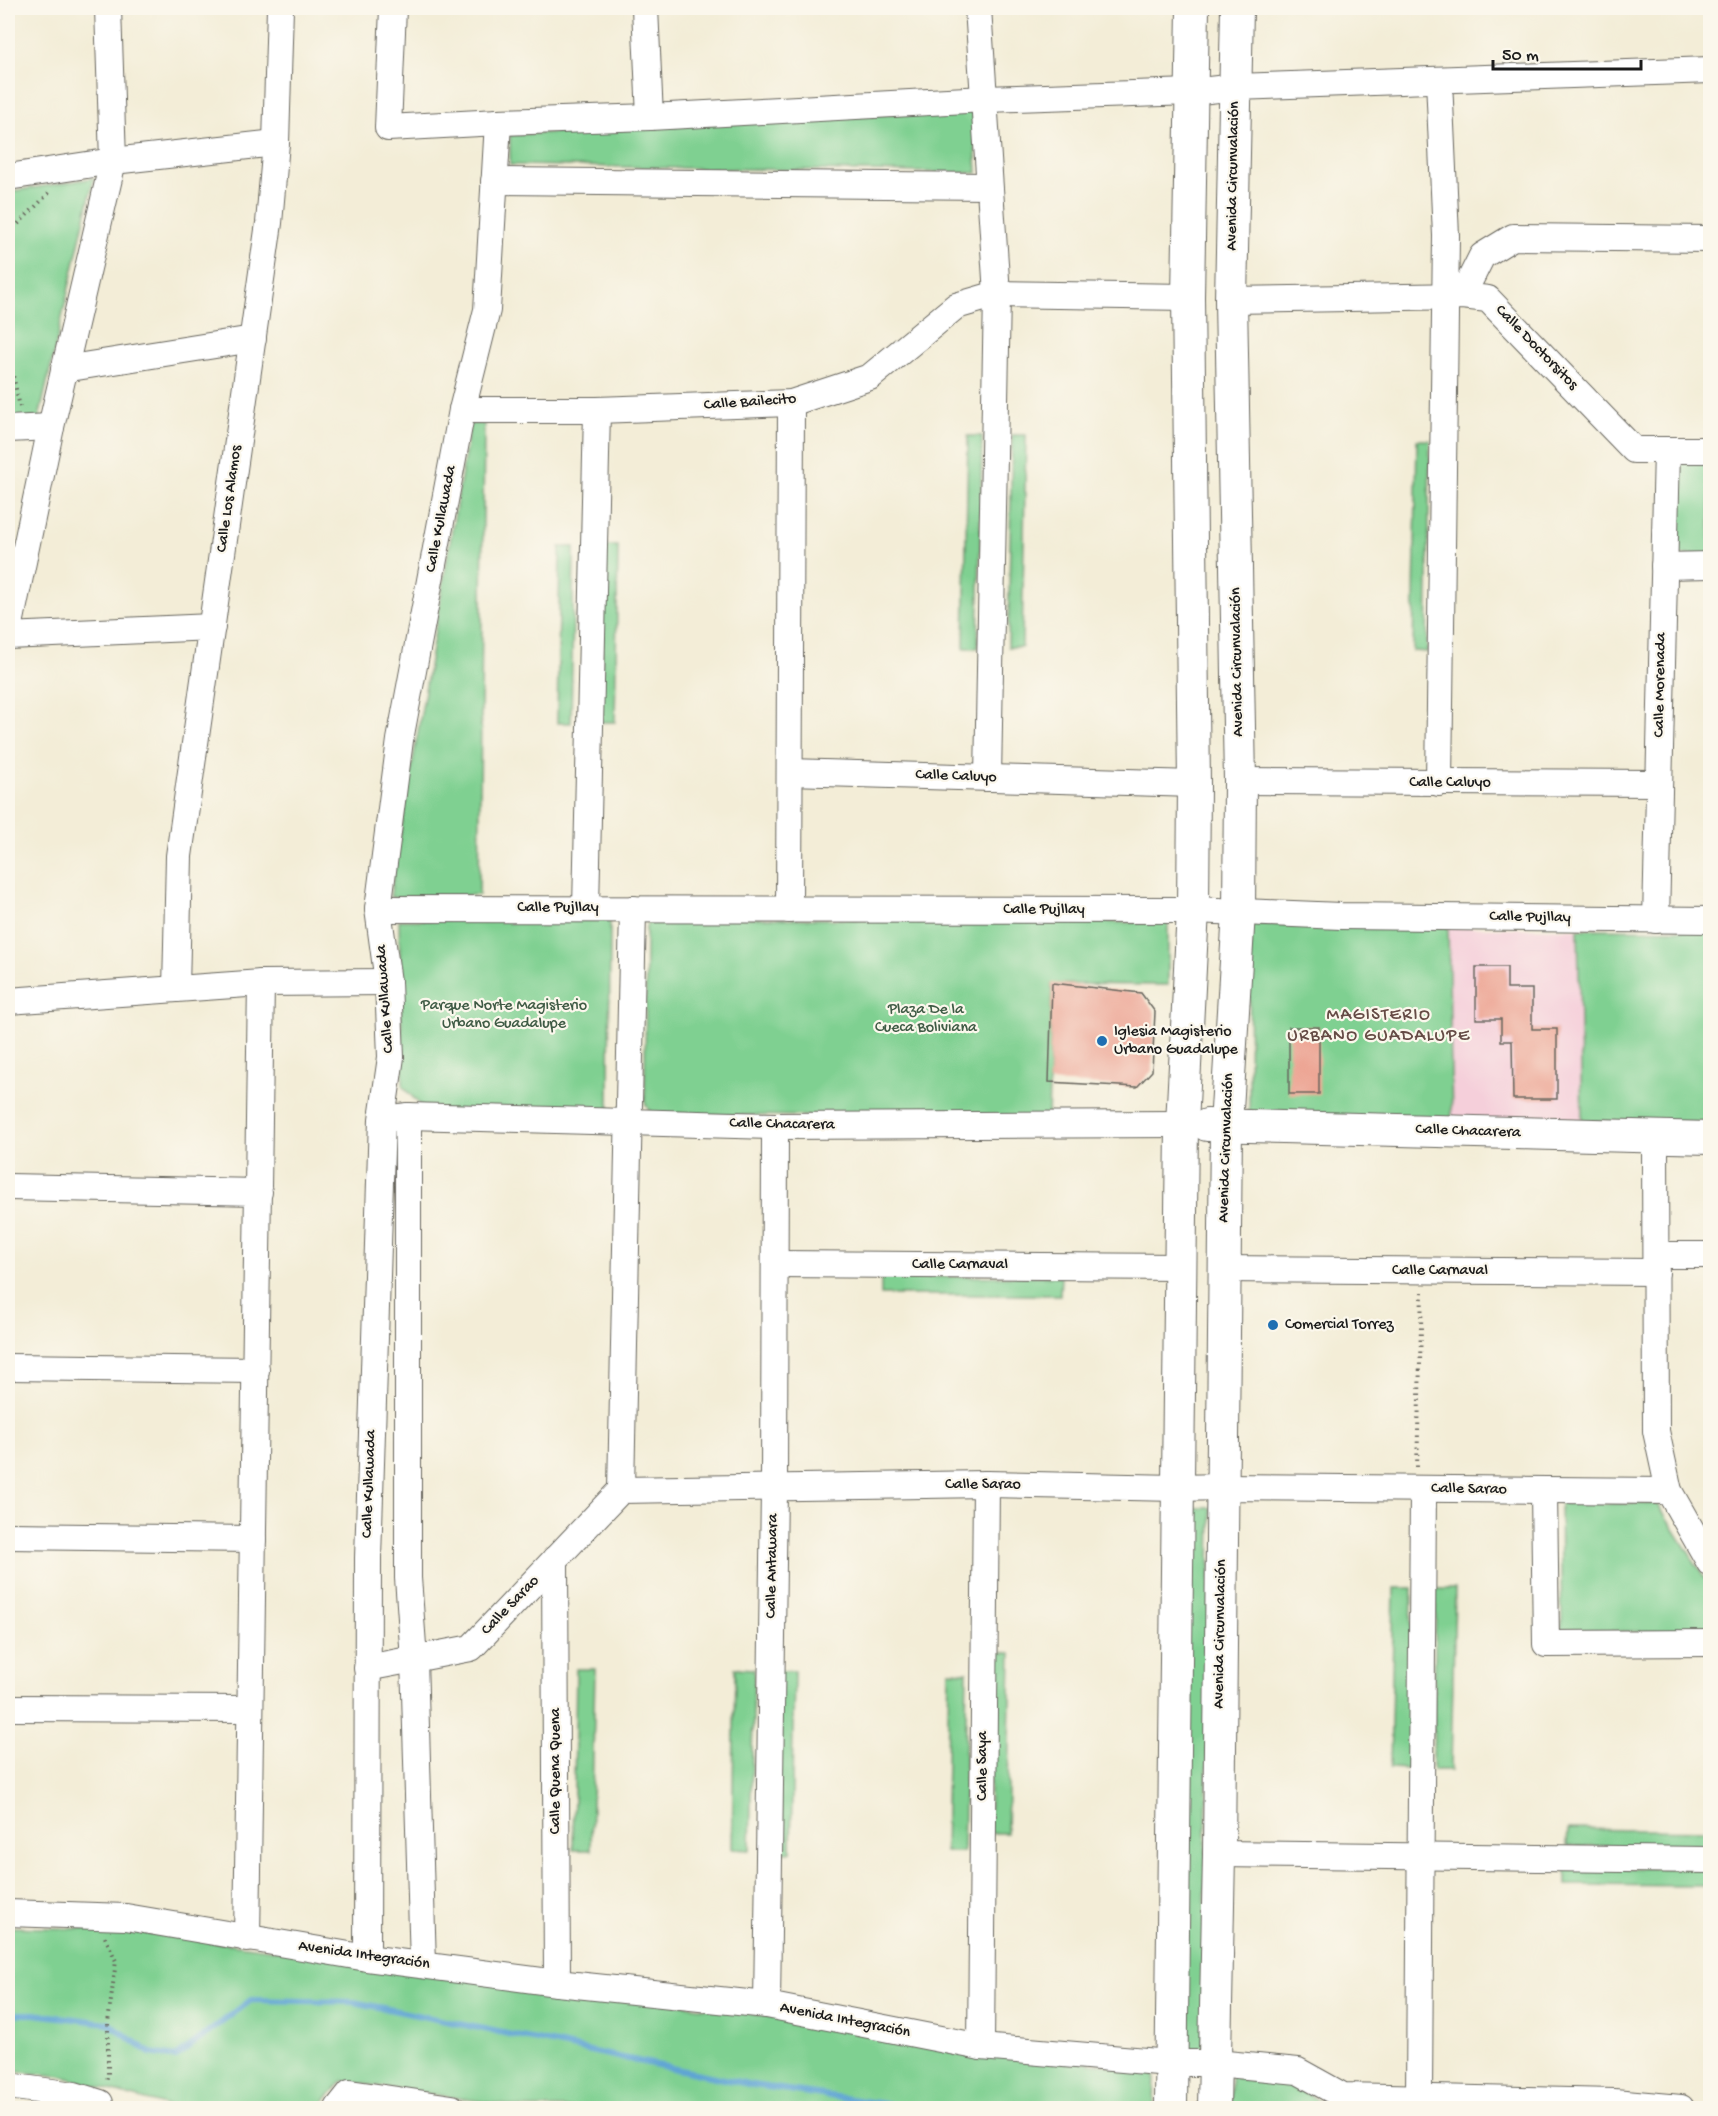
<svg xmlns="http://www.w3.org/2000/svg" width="1718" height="2116" font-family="'Gochi Hand',sans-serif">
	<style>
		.built { fill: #f5cfda }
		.green { fill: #7fd091; stroke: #4e7656; stroke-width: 1.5 }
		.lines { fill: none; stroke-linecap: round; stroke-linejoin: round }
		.stream { stroke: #5ea4d4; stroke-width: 6 }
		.building { fill: #eca291 }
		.minor-casing { stroke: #67655d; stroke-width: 28 }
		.major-casing { stroke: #67655d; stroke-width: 34 }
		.path { stroke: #67655d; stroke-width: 4; stroke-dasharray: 1.5 4.5; stroke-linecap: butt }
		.minor { stroke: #fff; stroke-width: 26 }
		.major { stroke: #fff; stroke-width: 32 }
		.poi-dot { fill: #1f6fb2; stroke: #fbf7ec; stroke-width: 2 }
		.labels { text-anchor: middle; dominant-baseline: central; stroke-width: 4.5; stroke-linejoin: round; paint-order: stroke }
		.street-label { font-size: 16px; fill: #1c1c1c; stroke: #fbf7ec }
		.park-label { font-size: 16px; fill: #3f5b45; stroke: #fbf7ec }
		.poi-label { font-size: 16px; fill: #1c1c1c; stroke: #fbf7ec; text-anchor: start }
		.neighbourhood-label { font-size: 18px; letter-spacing: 1.5px; fill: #654b45; stroke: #fbf7ec }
	</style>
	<rect width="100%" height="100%" fill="#fbf7ec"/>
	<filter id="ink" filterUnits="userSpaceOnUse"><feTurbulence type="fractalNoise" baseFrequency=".0167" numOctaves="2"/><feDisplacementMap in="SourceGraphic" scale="12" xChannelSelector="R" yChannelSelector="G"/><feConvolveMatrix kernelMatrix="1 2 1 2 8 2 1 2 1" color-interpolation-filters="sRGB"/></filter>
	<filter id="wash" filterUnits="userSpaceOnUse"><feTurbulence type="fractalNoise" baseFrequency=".008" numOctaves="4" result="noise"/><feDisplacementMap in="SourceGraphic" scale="24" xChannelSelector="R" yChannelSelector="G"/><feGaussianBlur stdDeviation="1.35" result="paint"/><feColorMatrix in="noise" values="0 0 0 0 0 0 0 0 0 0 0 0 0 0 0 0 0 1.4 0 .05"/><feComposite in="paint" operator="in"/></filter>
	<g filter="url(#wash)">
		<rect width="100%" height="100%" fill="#f3edd7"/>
		<polygon class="built" points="1448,927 1578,929 1582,1121 1452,1120"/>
		<g class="green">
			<polygon points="973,109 977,173 510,165 510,135"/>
			<polygon points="94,178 39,418 8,420 8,192"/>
			<polygon points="470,424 484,424 479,895 390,897"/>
			<polygon points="1012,435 1026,435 1022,647 1008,647"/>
			<polygon points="968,436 982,436 978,648 964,648"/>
			<polygon points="1417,440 1430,440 1427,652 1413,651"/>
			<polygon points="1679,458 1710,458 1710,556 1678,555"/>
			<polygon points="604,546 618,546 615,722 601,722"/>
			<polygon points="560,547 574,547 571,723 557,723"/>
			<polygon points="655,917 1168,923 1168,985 1052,984 1048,1119 651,1114 645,1103 646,926"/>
			<polygon points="610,919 609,1113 426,1111 403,1087 399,920"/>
			<polygon points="1250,924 1448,927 1452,1120 1249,1117"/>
			<polygon points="1578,929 1710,930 1710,1123 1582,1121"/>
			<polygon points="1061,1276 1060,1295 881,1295 881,1277"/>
			<polygon points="1560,1503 1658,1504 1710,1586 1710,1632 1562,1631"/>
			<polygon points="1187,1508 1211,1508 1203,2045 1198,2052 1188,2052 1182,2045"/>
			<polygon points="1394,1588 1412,1588 1409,1769 1390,1768"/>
			<polygon points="1436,1589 1455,1589 1451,1770 1433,1770"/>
			<polygon points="992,1652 1011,1653 1007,1833 989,1833"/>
			<polygon points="735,1668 754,1669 750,1850 732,1849"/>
			<polygon points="576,1669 595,1669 591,1850 573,1850"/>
			<polygon points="776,1671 794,1671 791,1852 773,1851"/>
			<polygon points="949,1671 967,1672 963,1852 945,1852"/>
			<polygon points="1568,1829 1710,1831 1710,1846 1567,1846"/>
			<polygon points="1566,1868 1710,1868 1710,1886 1566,1885"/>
			<polygon points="8,1927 127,1930 774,2017 1155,2072 1154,2108 526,2108 343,2081 318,2108 175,2108 60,2076 8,2071"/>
			<polygon points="1231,2075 1250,2081 1288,2082 1331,2108 1231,2108"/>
		</g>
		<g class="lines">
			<polyline class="stream" points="8,2014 34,2014 108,2023 150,2053 176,2057 251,2000 354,2002 753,2085 912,2108"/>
		</g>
		<g id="blocks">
			<g class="building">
				<polygon points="1476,967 1507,967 1507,989 1532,989 1532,1029 1557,1029 1557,1099 1513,1099 1512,1041 1501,1041 1501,1019 1476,1019"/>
				<polygon points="1052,983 1141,993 1155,1012 1152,1071 1137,1087 1049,1082"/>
				<rect x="1289" y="1027" width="30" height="67"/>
			</g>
		</g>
	</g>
	<g filter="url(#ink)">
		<use href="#blocks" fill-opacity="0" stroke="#67655d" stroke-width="1.5"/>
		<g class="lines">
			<g class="minor-casing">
				<g id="minor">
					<polyline points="393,8 388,128 498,122 650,117 985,99 1191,92 1236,87 1710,70"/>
					<polyline points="645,8 650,117"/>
					<polyline points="978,8 997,294 988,778"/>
					<polyline points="1439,80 1446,236 1439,783"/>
					<polyline points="8,177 113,161 276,143"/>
					<polyline points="494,181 988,186"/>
					<polyline points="1462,296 1482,256 1513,237 1710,239"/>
					<polyline points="1231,300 1462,296 1488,299 1634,450 1710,450"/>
					<polyline points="64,369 253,339"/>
					<polyline points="462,410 597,410 791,403 870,377 956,306 997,294 1188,297"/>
					<polyline points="8,429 51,427"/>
					<polyline points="1664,566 1710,565"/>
					<polyline points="8,634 51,427 113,161 108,8"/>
					<polyline points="8,636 212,627"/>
					<polyline points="790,772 1194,784"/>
					<polyline points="1240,781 1659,783"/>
					<polyline points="586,908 597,410"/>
					<polyline points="378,909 1193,910 1341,916 1710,920"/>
					<polyline points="789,910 791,403"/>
					<polyline points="1656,920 1667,450"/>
					<polyline points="176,989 179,856 269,223 276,143 280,8"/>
					<polyline points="8,1001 261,983 388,982"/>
					<polyline points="408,1116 408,1578 414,1659 423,1965"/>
					<polyline points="392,1118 408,1116 775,1126 1182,1124"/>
					<polyline points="1655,1137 1656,1431 1669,1491 1710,1563"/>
					<polyline points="8,1187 259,1192"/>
					<polyline points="1656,1255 1710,1255"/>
					<polyline points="776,1264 1180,1267"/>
					<polyline points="1224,1269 1656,1272"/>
					<polyline points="8,1367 256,1370"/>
					<polyline points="621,1490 633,909"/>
					<polyline points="1544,1490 1546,1644 1710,1643"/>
					<polyline points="8,1536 253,1539"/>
					<polyline points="555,1559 557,1983"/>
					<polyline points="367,1668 471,1648 621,1490 986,1484 1177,1488 1222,1487 1669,1491"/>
					<polyline points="8,1708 249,1709"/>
					<polyline points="1219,1854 1710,1860"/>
					<polyline points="8,1913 126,1917 367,1958 557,1983 767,2005 981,2047 1170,2063 1216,2063 1298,2071 1343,2096 1614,2102 1681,2108"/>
					<polyline points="247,1939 261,983"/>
					<polyline points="367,1958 368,1558 382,1119 391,1057 388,982 378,909 400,740 462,410 487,310 498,122"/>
					<polyline points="767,2005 774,1489 775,1126"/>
					<polyline points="981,2047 986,1484"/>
					<polyline points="8,2086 74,2095 100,2103 99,2108"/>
					<polyline points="1419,2098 1423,1489"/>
					<polyline points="338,2108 350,2093 452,2108"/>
				</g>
			</g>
			<g class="major-casing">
				<g id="major">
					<polyline points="1207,1125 1710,1138"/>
					<polyline points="1171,2108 1182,1124 1193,910 1194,784 1188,297 1193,8"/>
					<polyline points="1214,2108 1219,1854 1226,1126 1239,912 1240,781 1231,300 1237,8"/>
				</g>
			</g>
			<g class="path">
				<polyline points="8,230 16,226 49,193"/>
				<polyline points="8,353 20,407"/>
				<polyline points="1417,1467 1422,1292"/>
				<polyline points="105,1937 116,1961 108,2023 108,2074 106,2082"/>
			</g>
			<use href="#minor" class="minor"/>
			<use href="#major" class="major"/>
		</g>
	</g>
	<g class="poi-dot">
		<circle cx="1102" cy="1041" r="6"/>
		<circle cx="1273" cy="1325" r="6"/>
	</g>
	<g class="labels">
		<g class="street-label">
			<text transform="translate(1234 176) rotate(-89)">Avenida Circunvalación</text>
			<text transform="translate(1536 348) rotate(46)">Calle Doctorsitos</text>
			<text transform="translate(750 403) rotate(-4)">Calle Bailecito</text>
			<text transform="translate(230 499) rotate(-82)">Calle Los Alamos</text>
			<text transform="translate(442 519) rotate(-79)">Calle Kullawada</text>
			<text transform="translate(1238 662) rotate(-91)">Avenida Circunvalación</text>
			<text transform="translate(1661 685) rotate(-89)">Calle Morenada</text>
			<text transform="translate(956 777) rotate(2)">Calle Caluyo</text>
			<text x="1450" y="783">Calle Caluyo</text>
			<text x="558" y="908">Calle Pujllay</text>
			<text x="1044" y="910">Calle Pujllay</text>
			<text transform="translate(1530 918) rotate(1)">Calle Pujllay</text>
			<text transform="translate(386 999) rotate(-94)">Calle Kullawada</text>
			<text transform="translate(782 1125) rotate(1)">Calle Chacarera</text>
			<text transform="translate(1468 1132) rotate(2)">Calle Chacarera</text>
			<text transform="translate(1227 1148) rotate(-88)">Avenida Circunvalación</text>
			<text x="960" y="1265">Calle Carnaval</text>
			<text x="1440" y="1271">Calle Carnaval</text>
			<text transform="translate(370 1484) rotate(-88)">Calle Kullawada</text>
			<text x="983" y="1485">Calle Sarao</text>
			<text transform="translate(1469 1490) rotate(1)">Calle Sarao</text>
			<text transform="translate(773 1566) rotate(-89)">Calle Antawara</text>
			<text transform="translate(511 1606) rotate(-46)">Calle Sarao</text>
			<text transform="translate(1221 1634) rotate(-89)">Avenida Circunvalación</text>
			<text transform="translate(983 1766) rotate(-90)">Calle Saya</text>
			<text transform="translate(556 1771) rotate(-90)">Calle Quena Quena</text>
			<text transform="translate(364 1956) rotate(8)">Avenida Integración</text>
			<text transform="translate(845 2021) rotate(11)">Avenida Integración</text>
		</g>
		<g class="park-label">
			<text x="504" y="1006">Parque Norte Magisterio<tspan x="504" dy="18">Urbano Guadalupe</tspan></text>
			<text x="926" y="1010">Plaza De la<tspan x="926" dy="18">Cueca Boliviana</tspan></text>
		</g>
		<g class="poi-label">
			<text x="1114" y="1032">Iglesia Magisterio<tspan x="1114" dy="18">Urbano Guadalupe</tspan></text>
			<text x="1285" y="1325">Comercial Torrez</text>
		</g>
		<g class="neighbourhood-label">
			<text x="1379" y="1015">MAGISTERIO<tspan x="1379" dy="21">URBANO GUADALUPE</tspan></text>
		</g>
	</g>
	<rect width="1718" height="2116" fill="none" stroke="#fbf7ec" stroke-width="30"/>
	<path d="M1493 60v9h148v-9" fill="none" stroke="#1c1c1c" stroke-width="3"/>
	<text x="1502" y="60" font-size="18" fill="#1c1c1c" stroke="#fbf7ec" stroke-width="4.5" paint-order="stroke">50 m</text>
</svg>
